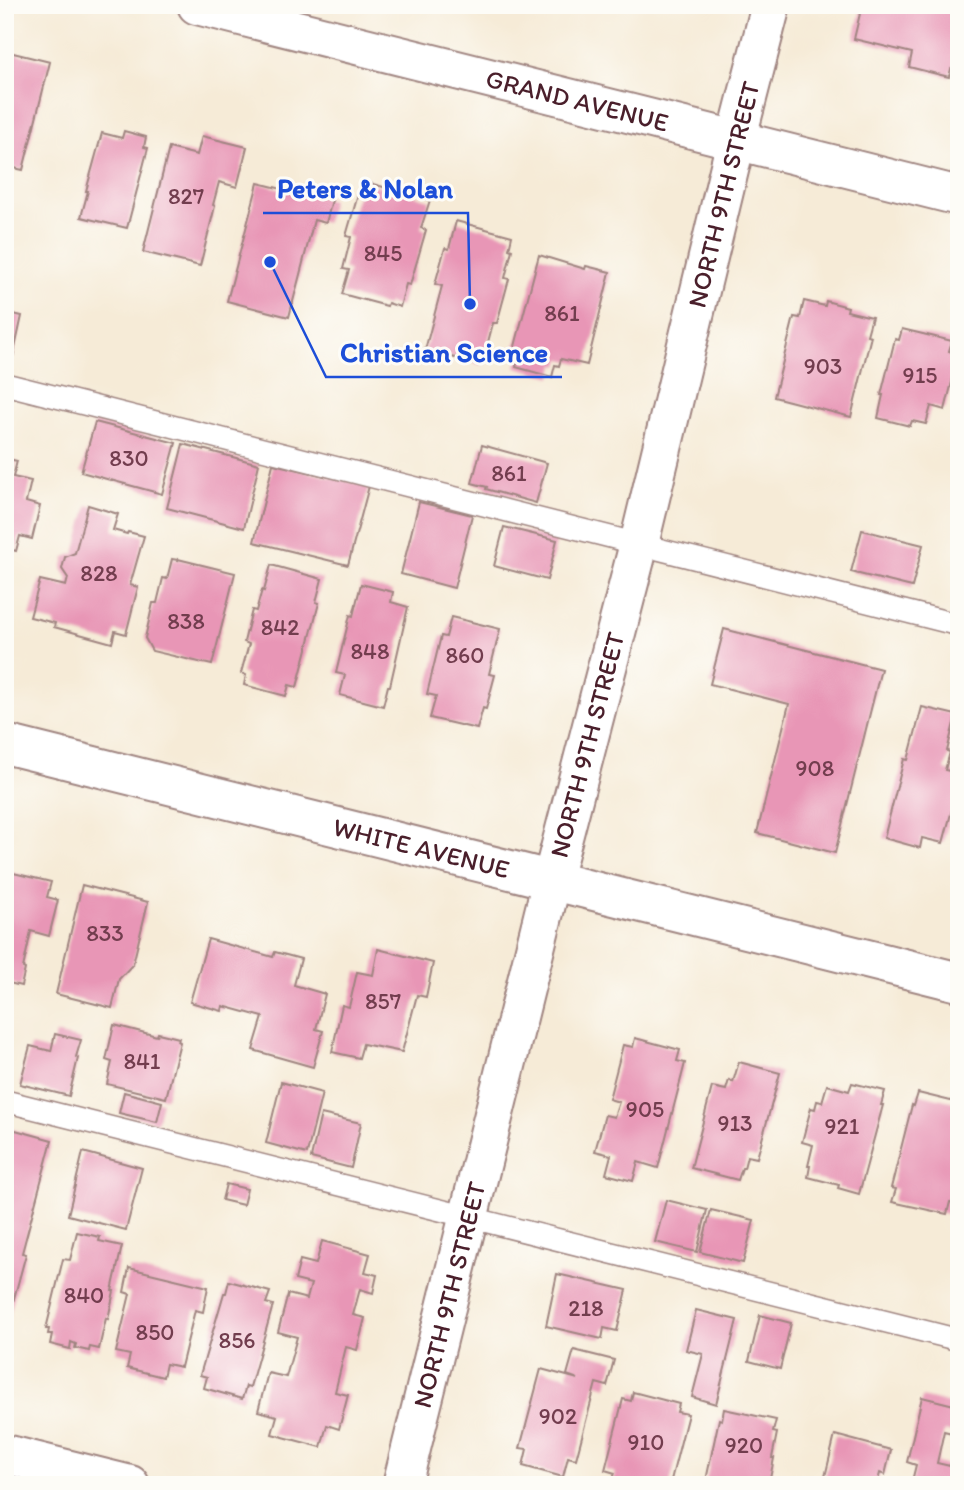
<svg xmlns="http://www.w3.org/2000/svg" width="964" height="1490" font-family="Itim,sans-serif">
	<style>
		.building { fill: #e896b6 }
		.lines { fill: none; stroke-linecap: round; stroke-linejoin: round }
		.service-casing { stroke: #a08581; stroke-width: 24 }
		.minor-casing { stroke: #a08581; stroke-width: 42 }
		.secondary-casing { stroke: #a08581; stroke-width: 42 }
		.service { stroke: #fff; stroke-width: 21 }
		.minor { stroke: #fff; stroke-width: 38 }
		.secondary { stroke: #fff; stroke-width: 38 }
		.labels { text-anchor: middle; dominant-baseline: central; stroke-width: 6; stroke-linejoin: round; paint-order: stroke }
		.number-label { font-size: 23px; fill: #723d4e }
		.street-label { font-size: 26px; fill: #4a1f2b; stroke: #fdfcf7 }
		.leader { fill: none; stroke: #1d4ed8; stroke-width: 2.5 }
		.callout-dot { fill: #1d4ed8; stroke: #fdfcf7; stroke-width: 2.5 }
		.callout-label { font-size: 28px; text-anchor: middle; font-weight: bold; fill: #1d4ed8; stroke: #fdfcf7; stroke-width: 6; stroke-linejoin: round; paint-order: stroke }
	</style>
	<rect width="100%" height="100%" fill="#fdfcf7"/>
	<filter id="ink" filterUnits="userSpaceOnUse"><feTurbulence type="fractalNoise" baseFrequency=".0143" numOctaves="2"/><feDisplacementMap in="SourceGraphic" scale="14" xChannelSelector="R" yChannelSelector="G"/><feConvolveMatrix kernelMatrix="1 2 1 2 8 2 1 2 1" color-interpolation-filters="sRGB"/></filter>
	<filter id="wash" filterUnits="userSpaceOnUse"><feTurbulence type="fractalNoise" baseFrequency=".00686" numOctaves="4" result="noise"/><feDisplacementMap in="SourceGraphic" scale="28" xChannelSelector="R" yChannelSelector="G"/><feGaussianBlur stdDeviation="1.57" result="paint"/><feColorMatrix in="noise" values="0 0 0 0 0 0 0 0 0 0 0 0 0 0 0 0 0 1.4 0 .05"/><feComposite in="paint" operator="in"/></filter>
	<g filter="url(#wash)">
		<rect width="100%" height="100%" fill="#f6ebd7"/>
		<g id="blocks">
			<g class="building">
				<polygon points="862,5 959,5 959,71 951,69 949,77 909,67 912,53 854,39"/>
				<polygon points="5,51 50,62 23,170 5,166"/>
				<polygon points="124,131 146,137 144,147 148,148 127,228 81,217 88,191 86,191 102,133 122,138"/>
				<polygon points="202,136 247,147 237,187 219,182 213,205 215,206 200,266 143,252 169,148 197,155"/>
				<polygon points="362,181 430,200 421,228 426,230 410,285 406,284 400,307 388,303 387,306 342,294 349,270 343,269 351,237 346,236"/>
				<polygon points="258,183 306,195 306,193 332,200 326,223 314,220 289,317 227,301"/>
				<polygon points="456,221 512,236 509,249 512,250 505,278 509,279 497,323 493,323 482,365 425,350 442,286 435,284 445,248 449,249"/>
				<polygon points="539,255 585,269 586,266 610,272 587,365 561,359 559,366 555,365 552,377 516,367 519,356 513,354"/>
				<polygon points="804,301 825,306 826,301 848,307 847,311 872,317 867,335 871,336 851,417 774,397 794,317 800,318"/>
				<polygon points="5,312 22,316 13,357 5,355"/>
				<polygon points="902,329 952,341 949,351 959,354 945,410 931,406 926,424 912,421 910,426 878,418 883,395 881,395 895,339 899,340"/>
				<polygon points="95,422 176,443 162,494 81,472"/>
				<polygon points="183,444 259,464 244,528 167,508"/>
				<polygon points="482,445 547,463 536,503 486,489 487,487 472,483"/>
				<polygon points="5,458 17,461 13,477 31,481 26,502 40,506 32,539 20,536 16,551 5,548"/>
				<polygon points="273,464 369,486 348,565 254,542"/>
				<polygon points="419,502 472,515 454,588 401,574"/>
				<polygon points="88,505 118,514 113,530 127,534 128,532 144,536 130,585 138,587 126,634 115,631 112,643 54,627 55,623 30,617 40,580 66,586 68,578 62,569 65,557 75,553"/>
				<polygon points="504,527 557,540 547,580 494,566"/>
				<polygon points="862,530 923,545 912,587 851,572"/>
				<polygon points="172,559 178,560 178,559 235,573 212,665 152,651 145,638 153,603 157,603 163,578 167,579"/>
				<polygon points="271,565 322,579 316,602 319,603 297,687 289,685 286,696 244,685 246,675 241,673 249,644 244,642 252,610 256,611 262,590 264,591"/>
				<polygon points="361,584 393,592 391,602 408,607 390,686 388,686 383,706 340,695 345,675 336,673 350,615 353,616"/>
				<polygon points="451,617 500,629 489,674 495,675 486,709 483,708 477,729 430,718 436,696 427,694 441,636 446,637"/>
				<polygon points="724,629 881,669 835,853 757,833 789,704 710,684"/>
				<polygon points="922,707 956,715 947,751 950,752 945,770 959,773 959,784 943,843 922,838 920,848 884,838 904,759 908,760"/>
				<polygon points="5,871 51,882 47,897 58,900 49,936 31,931 23,968 25,969 21,986 5,982"/>
				<polygon points="82,885 148,902 133,964 119,979 112,1008 56,994"/>
				<polygon points="208,939 273,957 275,952 301,959 294,985 325,994 316,1029 323,1031 313,1067 253,1050 263,1017 223,1006 222,1011 190,1002"/>
				<polygon points="378,949 433,963 426,997 417,995 402,1052 363,1044 359,1058 332,1052 342,1005 349,1007 357,972 373,975"/>
				<polygon points="114,1025 157,1036 158,1033 179,1038 178,1041 180,1042 166,1098 107,1084 112,1062 106,1060"/>
				<polygon points="55,1034 81,1040 76,1057 78,1058 69,1096 20,1084 30,1046 51,1051"/>
				<polygon points="635,1038 680,1050 677,1061 685,1063 658,1168 638,1162 633,1181 606,1174 611,1155 595,1151 605,1115 614,1117 619,1102 609,1099 623,1045 633,1047"/>
				<polygon points="739,1062 780,1073 757,1158 747,1156 744,1168 742,1168 738,1180 691,1168 712,1087 726,1090 729,1080 733,1082"/>
				<polygon points="281,1082 322,1093 307,1154 266,1143"/>
				<polygon points="852,1083 885,1091 881,1105 883,1105 859,1194 838,1188 839,1185 808,1177 810,1166 808,1166 813,1145 802,1142 811,1108 815,1109 817,1101 822,1102 827,1085 849,1091"/>
				<polygon points="124,1092 162,1102 157,1122 119,1113"/>
				<polygon points="918,1093 959,1103 959,1181 954,1203 950,1202 947,1214 892,1202 896,1189 891,1188 912,1105 914,1106"/>
				<polygon points="321,1114 361,1123 351,1168 311,1158"/>
				<polygon points="8,1128 52,1140 22,1253 26,1254 6,1328 5,1137"/>
				<polygon points="83,1152 142,1168 126,1230 68,1215"/>
				<polygon points="226,1184 247,1189 243,1205 222,1200"/>
				<polygon points="666,1200 707,1210 697,1252 655,1242"/>
				<polygon points="711,1210 754,1220 743,1263 700,1252"/>
				<polygon points="77,1232 100,1237 99,1241 122,1246 112,1291 114,1291 108,1319 106,1318 99,1349 90,1347 89,1351 75,1348 76,1344 71,1342 70,1349 50,1344 52,1334 48,1334 49,1329 46,1329 63,1259 70,1260"/>
				<polygon points="322,1241 370,1254 365,1272 377,1275 373,1293 360,1289 353,1315 365,1318 357,1350 346,1347 335,1392 348,1395 339,1429 327,1425 321,1447 272,1434 277,1416 258,1411 268,1373 286,1377 297,1337 278,1332 288,1294 307,1299 311,1284 295,1280 300,1260 316,1264"/>
				<polygon points="129,1268 208,1287 203,1312 195,1310 181,1367 166,1364 163,1377 127,1368 130,1355 116,1352 130,1294 124,1292"/>
				<polygon points="557,1274 627,1290 617,1331 604,1328 602,1339 546,1326"/>
				<polygon points="229,1281 270,1292 266,1303 273,1305 250,1387 246,1386 242,1399 204,1388 207,1377 200,1375 224,1293 226,1293"/>
				<polygon points="696,1310 737,1320 716,1404 692,1397 703,1354 686,1350"/>
				<polygon points="760,1315 791,1323 780,1369 749,1361"/>
				<polygon points="574,1350 614,1360 607,1386 596,1383 576,1459 568,1457 563,1477 523,1466 527,1449 520,1448 541,1369 578,1379 567,1375"/>
				<polygon points="633,1392 679,1404 677,1412 688,1414 670,1484 611,1485 615,1473 605,1470 623,1399 631,1401"/>
				<polygon points="922,1397 958,1406 952,1433 944,1431 937,1463 950,1466 951,1463 959,1465 959,1485 911,1485 916,1465 907,1462"/>
				<polygon points="724,1409 776,1420 773,1432 777,1433 772,1458 774,1458 769,1484 705,1485 719,1419 722,1420"/>
				<polygon points="835,1435 891,1450 885,1475 880,1473 877,1485 819,1485 820,1480 824,1481"/>
			</g>
		</g>
	</g>
	<g filter="url(#ink)">
		<use href="#blocks" fill-opacity="0" stroke="#a08581" stroke-width="2"/>
		<g class="lines">
			<g class="service-casing">
				<g id="service">
					<polyline points="5,384 959,625"/>
					<polyline points="5,1101 959,1340"/>
				</g>
			</g>
			<g class="minor-casing">
				<g id="minor">
					<path id="s1" d="M5 744 959 982"/>
					<polyline points="5,1454 130,1485"/>
					<path id="s2" d="M402 1485 552 880 639 544 736 141 771 5"/>
				</g>
			</g>
			<g class="secondary-casing">
				<g id="secondary">
					<path id="s3" d="M197 5 959 196"/>
				</g>
			</g>
			<use href="#service" class="service"/>
			<use href="#minor" class="minor"/>
			<use href="#secondary" class="secondary"/>
		</g>
	</g>
	<g class="labels">
		<g class="number-label">
			<text x="186" y="196">827</text>
			<text x="383" y="253">845</text>
			<text x="562" y="313">861</text>
			<text x="823" y="366">903</text>
			<text x="920" y="375">915</text>
			<text x="129" y="458">830</text>
			<text x="509" y="473">861</text>
			<text x="99" y="573">828</text>
			<text x="186" y="621">838</text>
			<text x="280" y="627">842</text>
			<text x="370" y="651">848</text>
			<text x="465" y="655">860</text>
			<text x="815" y="768">908</text>
			<text x="105" y="933">833</text>
			<text x="383" y="1001">857</text>
			<text x="142" y="1061">841</text>
			<text x="645" y="1109">905</text>
			<text x="735" y="1123">913</text>
			<text x="842" y="1126">921</text>
			<text x="84" y="1295">840</text>
			<text x="586" y="1308">218</text>
			<text x="155" y="1332">850</text>
			<text x="237" y="1340">856</text>
			<text x="558" y="1416">902</text>
			<text x="646" y="1442">910</text>
			<text x="744" y="1445">920</text>
		</g>
		<g class="street-label">
			<text stroke="none"><textPath href="#s3" startOffset="392">GRAND AVENUE</textPath></text>
			<text stroke="none"><textPath href="#s2" startOffset="1330">NORTH 9TH STREET</textPath></text>
			<text stroke="none"><textPath href="#s2" startOffset="763">NORTH 9TH STREET</textPath></text>
			<text stroke="none"><textPath href="#s1" startOffset="429">WHITE AVENUE</textPath></text>
			<text stroke="none"><textPath href="#s2" startOffset="196">NORTH 9TH STREET</textPath></text>
		</g>
	</g>
	<path class="leader" d="M470 304L468 213H263M270 262L326 377H562"/>
	<g class="callout-dot">
		<circle cx="470" cy="304" r="7"/>
		<circle cx="270" cy="262" r="7"/>
	</g>
	<g class="callout-label">
		<text x="365" y="198">Peters &amp; Nolan</text>
		<text x="444" y="362">Christian Science</text>
	</g>
	<rect width="964" height="1490" fill="none" stroke="#fdfcf7" stroke-width="28"/>
</svg>
